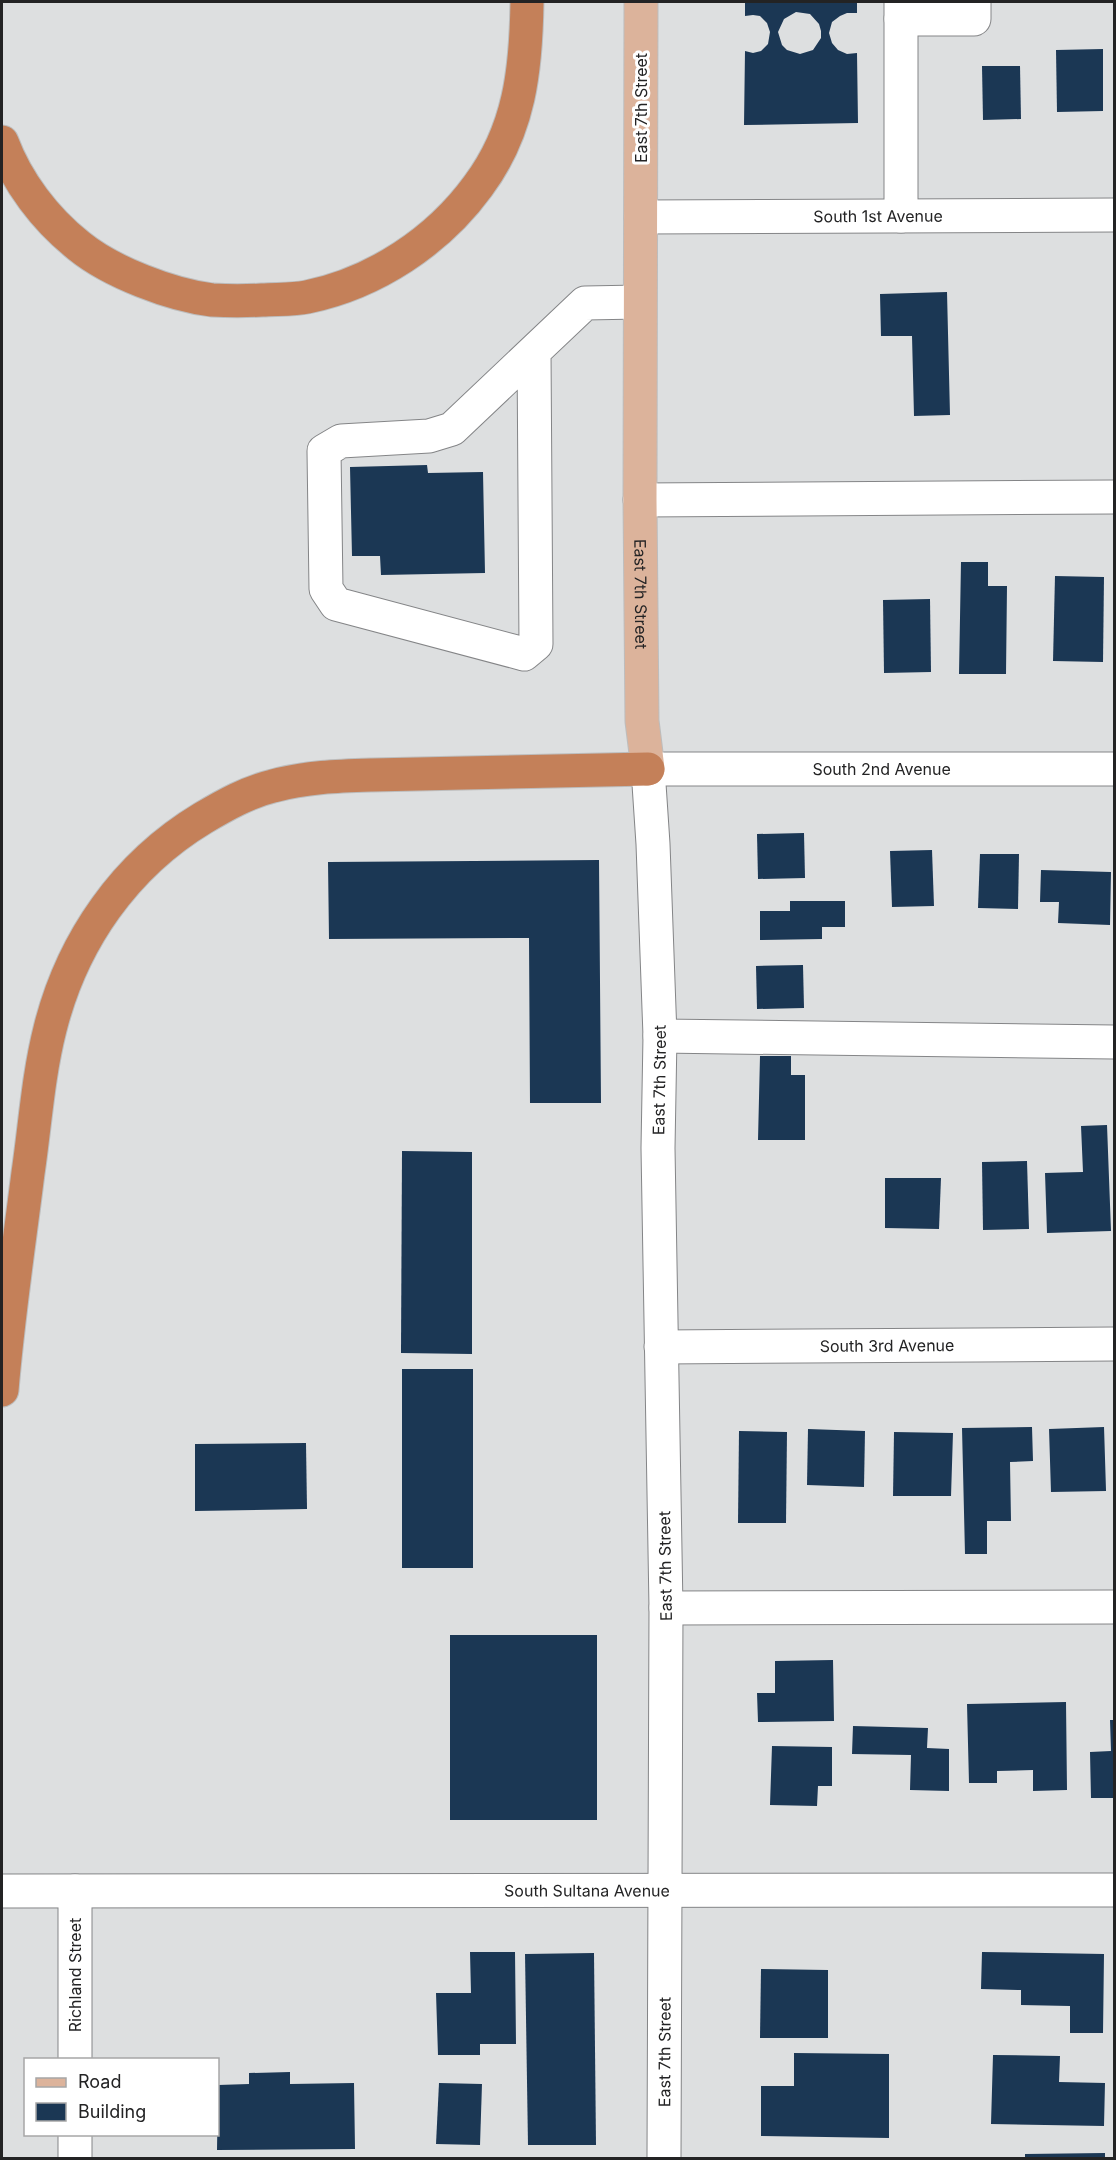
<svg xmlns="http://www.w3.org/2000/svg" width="1116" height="2160" font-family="Inter,sans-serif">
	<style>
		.building { fill: #1b3754; fill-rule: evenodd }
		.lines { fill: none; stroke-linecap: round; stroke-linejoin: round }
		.minor-casing { stroke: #848587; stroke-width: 35 }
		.major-casing { stroke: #bdbdbd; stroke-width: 35 }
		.highway-casing { stroke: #bdbdbd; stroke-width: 35 }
		.minor { stroke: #fff; stroke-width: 33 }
		.major { stroke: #dcb39b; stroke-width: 33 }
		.highway { stroke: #c48059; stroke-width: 33 }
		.labels { text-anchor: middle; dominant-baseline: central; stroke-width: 6; stroke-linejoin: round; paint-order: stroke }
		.street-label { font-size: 16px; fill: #232324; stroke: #fff }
	</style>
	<rect width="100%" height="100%" fill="#dddfe0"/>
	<g class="building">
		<path d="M745 2H857V13H847L840 16 832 22 829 33 832 43 838 50 847 54 857 53 858 123 744 125 745 51 753 53 761 51 768 44 770 32 767 23 760 16 753 15 745 16ZM796 12 810 14 819 24 821 31V38L813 50 800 54 787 50 782 45 778 32 784 19Z"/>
		<polygon points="1103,49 1103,111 1057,112 1056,50"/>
		<polygon points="982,66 1020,66 1021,119 983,120"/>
		<polygon points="947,292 950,415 914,416 912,336 881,336 880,294"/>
		<polygon points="427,465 428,473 483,472 485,573 381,575 380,556 352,556 350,467"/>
		<polygon points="961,562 988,562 988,586 1007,586 1006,674 959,674"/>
		<polygon points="1055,576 1104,577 1103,662 1053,661"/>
		<polygon points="930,599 931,672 884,673 883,600"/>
		<polygon points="804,833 805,878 758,879 757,834"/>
		<polygon points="932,850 934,906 892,907 890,851"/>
		<polygon points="980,854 1019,854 1018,909 978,908"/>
		<polygon points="599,860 601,1103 530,1103 529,938 329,939 328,862"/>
		<polygon points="1041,870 1111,872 1110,925 1058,923 1059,902 1040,902"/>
		<polygon points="790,901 845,901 845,927 822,927 822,939 760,940 760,911 790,911"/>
		<polygon points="803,965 804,1008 757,1009 756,966"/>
		<polygon points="760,1056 791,1056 791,1075 805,1075 805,1140 758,1140"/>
		<polygon points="1107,1125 1111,1231 1047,1233 1045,1173 1083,1172 1081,1126"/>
		<polygon points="402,1151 472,1152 472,1354 401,1353"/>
		<polygon points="1027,1161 1029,1229 983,1230 982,1162"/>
		<polygon points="885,1178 941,1178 939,1229 885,1228"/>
		<rect x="402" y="1369" width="71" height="199"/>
		<polygon points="1032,1427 1033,1461 1010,1462 1011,1521 987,1521 987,1554 965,1554 962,1428"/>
		<polygon points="1104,1427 1106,1491 1051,1492 1049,1429"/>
		<polygon points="808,1429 865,1431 864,1487 807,1485"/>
		<polygon points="739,1431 787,1432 786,1523 738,1523"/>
		<polygon points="894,1432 953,1433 951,1496 893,1496"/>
		<polygon points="306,1443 307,1509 195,1511 195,1444"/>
		<rect x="450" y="1635" width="147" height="185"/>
		<polygon points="833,1660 834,1721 758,1722 757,1693 775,1693 775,1661"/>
		<polygon points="1066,1702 1067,1790 1033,1791 1033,1770 997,1771 997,1783 969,1783 967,1704"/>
		<polygon points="1110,1720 1114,1720 1114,1798 1091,1798 1090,1752 1111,1751"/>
		<polygon points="853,1726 928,1728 927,1748 949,1749 949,1791 910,1790 911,1755 852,1754"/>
		<polygon points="772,1746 832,1747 832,1786 818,1786 817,1806 770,1805"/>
		<polygon points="470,1952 515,1952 516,2044 480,2044 480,2055 438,2055 436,1993 471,1993"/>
		<polygon points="982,1952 1104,1954 1103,2033 1070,2033 1070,2006 1021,2005 1021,1990 981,1989"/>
		<polygon points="594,1953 596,2145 528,2145 525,1954"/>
		<polygon points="761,1969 828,1970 828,2038 760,2038"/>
		<polygon points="794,2053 889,2054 889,2138 761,2136 761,2086 794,2086"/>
		<polygon points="993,2055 1060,2056 1059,2082 1105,2083 1104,2126 991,2124"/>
		<polygon points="290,2072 290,2084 354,2083 355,2149 217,2150 218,2085 249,2084 249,2073"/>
		<polygon points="439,2083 482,2084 480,2145 436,2144"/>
		<polygon points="1105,2153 1105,2158 1025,2158 1025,2154"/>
	</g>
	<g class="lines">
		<g class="minor-casing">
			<g id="minor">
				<polyline points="901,19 974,19 974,2"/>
				<polyline points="901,216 901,2"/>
				<path id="s1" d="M641 217 1114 215"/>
				<polyline points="534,352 536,644 524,654 336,604 326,589 324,451 341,441 429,436 452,429 585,303 639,302"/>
				<polyline points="640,500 1114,497"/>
				<polyline points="660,1036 1114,1042"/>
				<path id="s2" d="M661 1347 1114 1344"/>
				<polyline points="666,1608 1114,1607"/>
				<path id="s3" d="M2 1891 1114 1890"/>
				<polyline points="75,2060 75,1891"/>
				<polyline points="75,2158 75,2134"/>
				<path id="s4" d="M664 2158 666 1608 658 1148 660 1036 653 844 648 769H1114"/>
			</g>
		</g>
		<g class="major-casing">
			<g id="major">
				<path id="s5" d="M641 2 640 500 642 721 648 769"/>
			</g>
		</g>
		<g class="highway-casing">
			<g id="highway">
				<path d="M2 142C17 182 45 219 79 246 111 272 171 295 212 300 229 301 246 301 262 300 277 299 293 300 307 297 375 283 438 241 478 186 520 130 526 69 527 2"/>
				<path d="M2 1390C8 1317 19 1245 28 1173 35 1126 38 1076 50 1029 72 941 125 865 203 818 225 805 248 792 273 786 305 777 340 776 372 775L648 769"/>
			</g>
		</g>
		<use href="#minor" class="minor"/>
		<use href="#major" class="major"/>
		<use href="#highway" class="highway"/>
	</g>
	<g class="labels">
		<g class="street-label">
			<text transform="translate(641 108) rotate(-90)">East 7th Street</text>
			<text stroke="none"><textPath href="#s1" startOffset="237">South 1st Avenue</textPath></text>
			<text stroke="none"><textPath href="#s5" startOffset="592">East 7th Street</textPath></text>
			<text stroke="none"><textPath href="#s4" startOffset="1623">South 2nd Avenue</textPath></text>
			<text stroke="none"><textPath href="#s4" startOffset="1078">East 7th Street</textPath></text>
			<text stroke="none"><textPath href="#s2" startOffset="226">South 3rd Avenue</textPath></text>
			<text transform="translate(665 1566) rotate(-91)">East 7th Street</text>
			<text stroke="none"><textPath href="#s3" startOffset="585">South Sultana Avenue</textPath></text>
			<text transform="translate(75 1975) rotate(-90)">Richland Street</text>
			<text stroke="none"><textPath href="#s4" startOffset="106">East 7th Street</textPath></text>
		</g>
	</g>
	<rect width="1116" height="2160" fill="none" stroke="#232324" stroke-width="6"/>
	<rect x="24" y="2058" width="195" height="78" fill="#ffffff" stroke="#a7a7a7" stroke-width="1.5"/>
	<rect x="36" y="2078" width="30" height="9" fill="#dcb39b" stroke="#a7a7a7" stroke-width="1.5"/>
	<text x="78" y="2088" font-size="18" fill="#232324">Road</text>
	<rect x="36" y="2103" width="30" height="18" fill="#1b3754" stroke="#a7a7a7" stroke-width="1.5"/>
	<text x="78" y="2118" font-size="18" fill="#232324">Building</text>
</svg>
